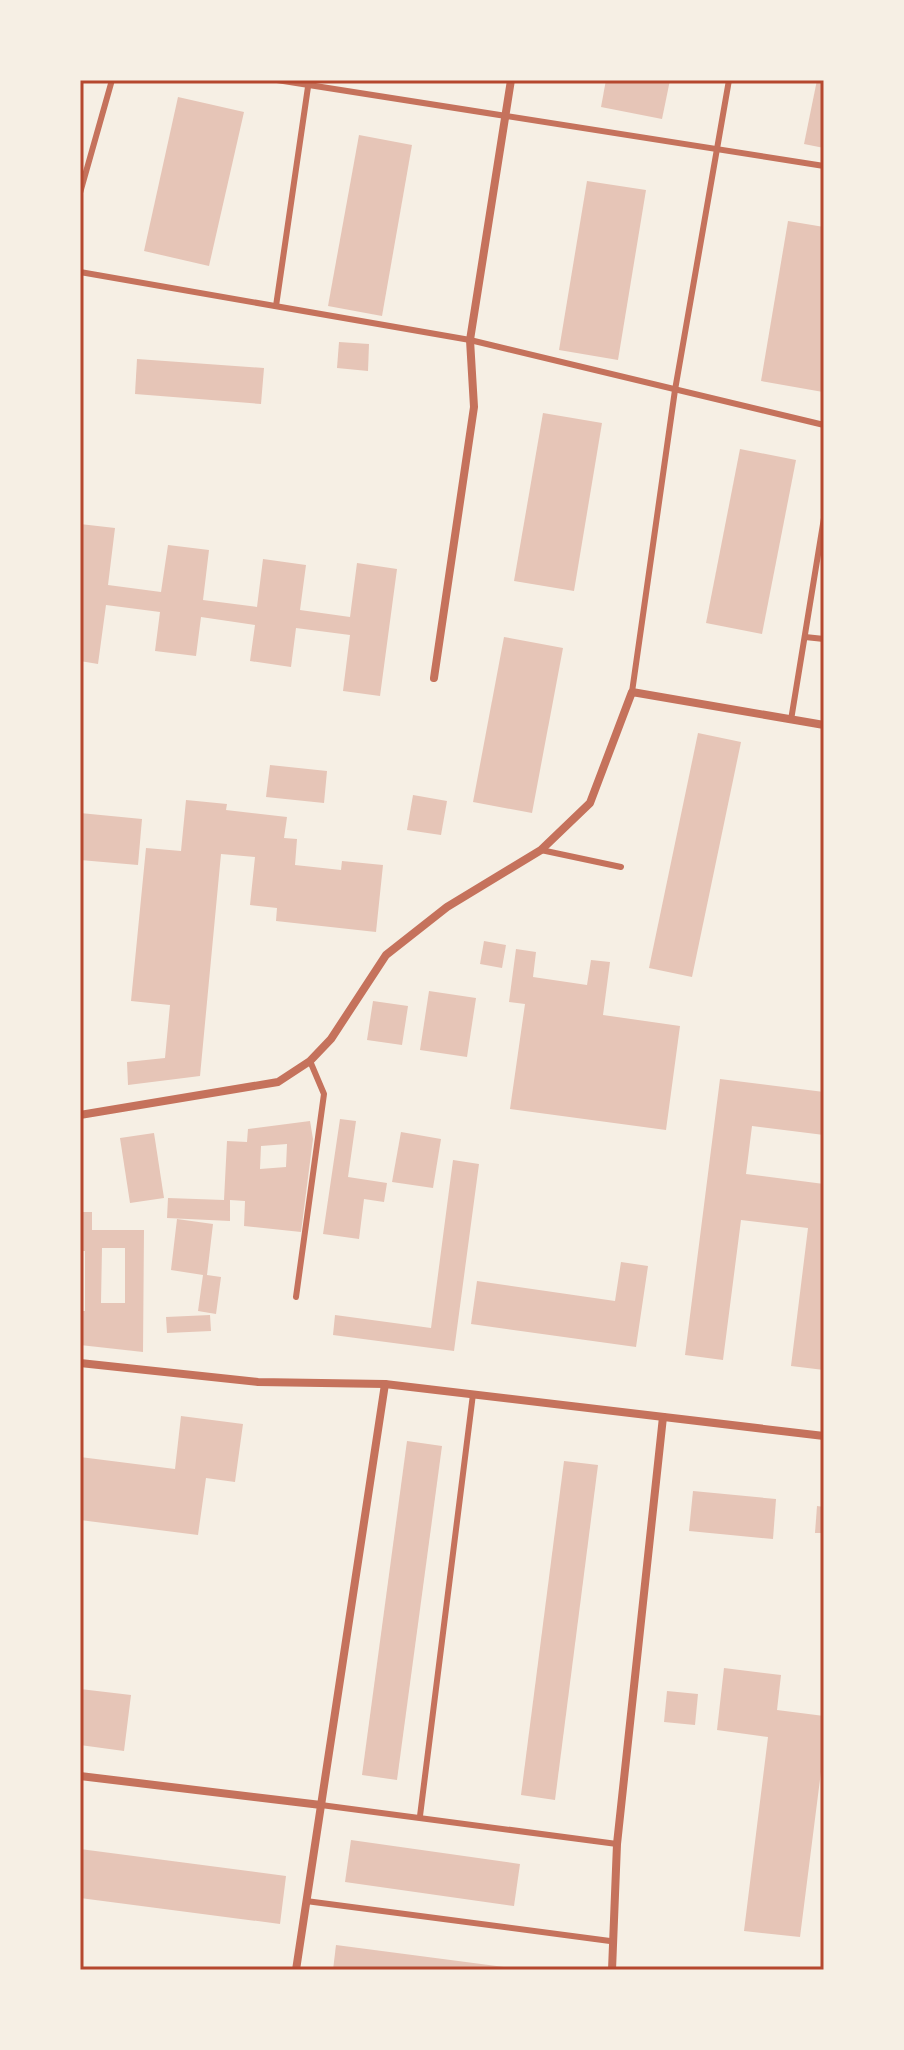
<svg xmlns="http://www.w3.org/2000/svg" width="904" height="2050" font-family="'Sofia Sans Condensed',sans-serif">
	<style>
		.building { fill: #e6c5b7; fill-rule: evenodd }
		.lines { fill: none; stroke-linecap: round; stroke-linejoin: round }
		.service { stroke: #c5725c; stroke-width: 6 }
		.minor { stroke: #c5725c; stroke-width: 8 }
		.neatline { fill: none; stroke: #b5482f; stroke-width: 3 }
	</style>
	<rect width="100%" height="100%" fill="#f6efe4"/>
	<g class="building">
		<polygon points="606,80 670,80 662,119 601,107"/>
		<polygon points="817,80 824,80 824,148 804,144"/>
		<polygon points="178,97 244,112 209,266 144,251"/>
		<polygon points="359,135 412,145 382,316 328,306"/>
		<polygon points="587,181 646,190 618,360 559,350"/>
		<polygon points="788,221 824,227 823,392 761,381"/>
		<polygon points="339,342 369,344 368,371 337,368"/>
		<polygon points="137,359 264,368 261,404 135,394"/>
		<polygon points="543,413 602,423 574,591 514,581"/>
		<polygon points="740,449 796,460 762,634 706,623"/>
		<polygon points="80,524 115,528 108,585 161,592 168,545 209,550 203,600 257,607 263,559 306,565 300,610 350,617 357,563 397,569 380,696 343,691 350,635 296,628 291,667 250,661 255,625 201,617 196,656 155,651 160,612 106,605 98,664 80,661"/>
		<polygon points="504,637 563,648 532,813 473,802"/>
		<polygon points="698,733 741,742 692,977 649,968"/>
		<polygon points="270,765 327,771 324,803 266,797"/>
		<polygon points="413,795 447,801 441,835 407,830"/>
		<polygon points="186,800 227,804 226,810 287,817 284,838 297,839 295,865 341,870 342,861 383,865 376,932 276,921 277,908 250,905 255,857 221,854 200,1076 128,1085 127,1062 165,1058 170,1005 131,1001 146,848 181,851"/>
		<polygon points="80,813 142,819 138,865 80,860"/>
		<polygon points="484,941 506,945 502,968 480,964"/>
		<polygon points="516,949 536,952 533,977 587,985 591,960 610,962 603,1015 680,1026 666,1130 510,1109 525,1004 509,1002"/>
		<polygon points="429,991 476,998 467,1057 420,1050"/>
		<polygon points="373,1001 408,1006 402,1045 367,1040"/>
		<polygon points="720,1079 824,1092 824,1135 752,1126 746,1174 824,1184 824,1370 791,1366 808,1228 741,1220 723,1360 685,1355"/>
		<polygon points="340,1119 356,1121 348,1177 387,1183 384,1202 364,1199 359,1239 323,1234"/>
		<path d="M310 1121 313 1139 301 1232 244 1226 245 1201 230 1200V1221L167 1218 168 1198 224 1200 227 1141 247 1142 248 1129ZM287 1144 286 1167 260 1169 261 1146Z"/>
		<polygon points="401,1132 441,1139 433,1188 392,1182"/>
		<polygon points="154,1133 164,1198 130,1203 120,1138"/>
		<polygon points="453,1160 479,1164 454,1351 333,1335 335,1315 431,1328"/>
		<path d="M80 1212H92V1230H144L143 1352 80 1345V1311H85V1251H80ZM102 1248H125V1303H101Z"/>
		<polygon points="177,1219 213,1224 207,1275 221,1277 216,1314 198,1311 203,1275 171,1270"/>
		<polygon points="621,1262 648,1266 636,1347 471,1324 477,1281 615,1301"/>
		<polygon points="210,1315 211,1331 167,1333 166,1317"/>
		<polygon points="181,1416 243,1424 235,1482 206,1478 198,1535 80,1520 80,1457 175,1469"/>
		<polygon points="407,1441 442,1446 397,1780 362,1775"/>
		<polygon points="564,1461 598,1465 555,1800 521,1795"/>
		<polygon points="693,1491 776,1499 773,1539 689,1531"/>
		<polygon points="817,1506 824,1507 824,1533 815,1533"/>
		<polygon points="724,1668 781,1675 777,1710 824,1716 824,1748 800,1937 744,1931 768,1737 717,1730"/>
		<polygon points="80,1689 131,1695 124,1751 80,1745"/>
		<polygon points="667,1691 698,1694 695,1725 664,1722"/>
		<polygon points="351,1840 520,1864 514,1906 345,1882"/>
		<polygon points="80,1849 286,1876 280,1924 80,1898"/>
		<polygon points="336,1945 504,1967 504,1970 333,1970"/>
	</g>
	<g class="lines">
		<g class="service">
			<polyline points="277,80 824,166"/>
			<polyline points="80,193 112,80"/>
			<polyline points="80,272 470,340 824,425"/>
			<polyline points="276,306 309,80"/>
			<polyline points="805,637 824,639"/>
			<polyline points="632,692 675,390 729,80"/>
			<polyline points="791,720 824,518"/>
			<polyline points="541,850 621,867"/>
			<polyline points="296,1297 324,1094 310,1061"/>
			<polyline points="321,1805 617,1844"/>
			<polyline points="420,1816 473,1394"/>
			<polyline points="306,1901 610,1941"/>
		</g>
		<g class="minor">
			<polyline points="434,678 474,407 470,340 511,80"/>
			<polyline points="80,1115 278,1082 310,1061 331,1039 386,955 447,907 541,850 590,803 632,692 824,725"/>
			<polyline points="80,1363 258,1382 385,1384 824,1436"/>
			<polyline points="80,1776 321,1805"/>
			<polyline points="296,1970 385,1384"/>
			<polyline points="612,1970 617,1844 663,1417"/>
		</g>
	</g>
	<rect width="904" height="2050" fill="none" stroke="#f6efe4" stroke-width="164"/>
	<rect x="82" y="82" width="740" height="1886" class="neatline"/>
</svg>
